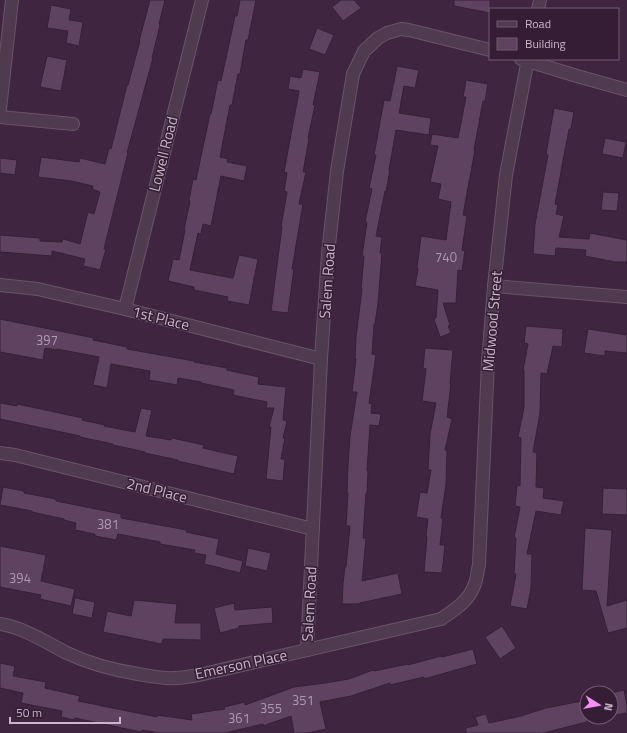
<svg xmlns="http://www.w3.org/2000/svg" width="627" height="733" font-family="'Titillium Web',sans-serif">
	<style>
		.building { fill: #5f4160; stroke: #372037 }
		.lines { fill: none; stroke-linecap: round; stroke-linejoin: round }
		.minor-casing { stroke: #6a546a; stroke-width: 14 }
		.minor { stroke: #503a50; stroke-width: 12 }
		.labels { text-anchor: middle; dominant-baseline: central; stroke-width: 3; stroke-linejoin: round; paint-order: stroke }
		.number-label { font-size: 13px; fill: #af99b0 }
		.street-label { font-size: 15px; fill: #cab6ca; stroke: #351e35 }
	</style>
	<rect width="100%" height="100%" fill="#3f2540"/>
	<g class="building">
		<polygon points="150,0 165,0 159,24 160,25 152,58 153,58 127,153 128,153 104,249 106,249 100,270 83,266 85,259 52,251 52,256 0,252 0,235 40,238 40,241 62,242 63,239 80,244 88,212 94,214 100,192 92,189 93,186 71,181 38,177 41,157 79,162 80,158 105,164 109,148 111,149 127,85 128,85 140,41 139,41"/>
		<polygon points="240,0 256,0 248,40 246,40 240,74 238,74 232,105 230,105 220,157 228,159 227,162 247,166 244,181 221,176 211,226 203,224 201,234 198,233 190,270 232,278 233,278 239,255 258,259 249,305 227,301 228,297 194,290 194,287 168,281 173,259 179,260 185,230 184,230 190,201 189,200 193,179 196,180 210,114 211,114 218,80 221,81 235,16 237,16"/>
		<polygon points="341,0 354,0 361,8 343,21 332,7"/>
		<polygon points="454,0 490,0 490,13 454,6"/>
		<polygon points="51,5 71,9 69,20 83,22 79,46 66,43 68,31 47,28"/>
		<polygon points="317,28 334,35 325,55 309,49"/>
		<polygon points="47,56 67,60 61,91 40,87"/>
		<polygon points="397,66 419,70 415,88 404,86 399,113 431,118 429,135 396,130 389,170 390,170 386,192 385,191 376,236 382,237 380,253 382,253 378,303 375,324 374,324 372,354 376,355 369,403 372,404 371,413 381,414 379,426 370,425 367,471 368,471 367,493 366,493 363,538 366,538 362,581 398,573 402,594 360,603 359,604 342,604 343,583 345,567 346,567 350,526 346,526 348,493 347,493 348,465 350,436 357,392 352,392 356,359 355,359 356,337 362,289 361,289 364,256 362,256 367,222 365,222 372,189 369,188 376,155 374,155 384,100 390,101"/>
		<polygon points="303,69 320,72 313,105 315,105 308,138 309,139 303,172 306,172 299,204 303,204 292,269 294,269 288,313 271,311 282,227 281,227 287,192 284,191 287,173 284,172 299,91 288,89 290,76 301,78"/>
		<polygon points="466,80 488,84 485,101 483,101 474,150 475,150 463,215 467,216 462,250 465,251 462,271 458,270 456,303 443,303 450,325 448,326 451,333 440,337 434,319 436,318 438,290 415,286 418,269 417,268 421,236 446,240 451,202 438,199 441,184 430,182 438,146 430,145 432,134 458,138 466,97 463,97"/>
		<polygon points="554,108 574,112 571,129 569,129 555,204 558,205 556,214 564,216 559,237 589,239 590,233 627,240 627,262 615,262 585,256 586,250 556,248 555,256 533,254 535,224 548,155 546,154"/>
		<polygon points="605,138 626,142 623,158 602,154"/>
		<polygon points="0,158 17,160 15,175 0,173"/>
		<polygon points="603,192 619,193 617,211 601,210"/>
		<polygon points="0,319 94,338 93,340 127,347 127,349 194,361 194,362 227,368 227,370 259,377 258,384 286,387 283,420 287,421 283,438 285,438 281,459 285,459 283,481 266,479 271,427 269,427 274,408 266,408 267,402 233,395 234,390 201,383 201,382 178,378 177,385 149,380 150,371 111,364 107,388 93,385 99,357 57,349 57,350 45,348 43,360 0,352"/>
		<polygon points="526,326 563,329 562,347 553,346 547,374 541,373 540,413 533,452 537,453 536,487 544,488 543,498 564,501 561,515 536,511 527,554 532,554 531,588 527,609 510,606 516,574 514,574 516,538 514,538 520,507 515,506 517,485 520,486 521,438 518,437 524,407 524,370 523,370 528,344 524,343"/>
		<polygon points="588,329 627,335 627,353 605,351 605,356 584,353"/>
		<polygon points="425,348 453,350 450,384 451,384 447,417 452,419 445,450 447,450 446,484 441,518 443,518 440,545 445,545 442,573 424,572 427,537 426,537 428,519 416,517 420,492 427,493 431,470 428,470 430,434 436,403 422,401 426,369 423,368"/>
		<polygon points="0,403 17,406 17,404 83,418 82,420 105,425 104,426 135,432 141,408 152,410 146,436 171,440 172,438 204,445 203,448 238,456 234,474 178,461 178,460 145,453 145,452 113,445 113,444 80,437 80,436 0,419"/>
		<polygon points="3,487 24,491 24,493 56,499 56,501 121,514 121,518 187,530 186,532 219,539 216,554 243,561 240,573 220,568 221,568 204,564 206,555 194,553 195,550 160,544 160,542 118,534 116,540 95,536 95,534 75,530 76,523 64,520 64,519 32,512 32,511 0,505"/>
		<polygon points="603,488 627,489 627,515 602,514"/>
		<polygon points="585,528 612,530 607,606 627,600 627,628 608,633 596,591 582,590"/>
		<polygon points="0,546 46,555 41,581 75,589 71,606 40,599 41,595 0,587"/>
		<polygon points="248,548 271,553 267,571 245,566"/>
		<polygon points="75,598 95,602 92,618 72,614"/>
		<polygon points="134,600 177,604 175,623 201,623 201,640 163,639 162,644 103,632 107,611 131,616"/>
		<polygon points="234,603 235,610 272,607 273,623 239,626 239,628 220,633 214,608"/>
		<polygon points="502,626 516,648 500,659 485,637"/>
		<polygon points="473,649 477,664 424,679 424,677 390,685 390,683 351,696 320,702 326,729 308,733 294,733 291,716 263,726 263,724 225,733 160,733 142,730 141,732 75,718 74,720 61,717 62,711 21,703 23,693 0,688 0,663 15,666 13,676 46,682 45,688 80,696 78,701 157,717 157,715 192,720 191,714 225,709 224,707 245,702 245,705 294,687 325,683 349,679 373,670 374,671 408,664 408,665 441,656 442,657"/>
		<polygon points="624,690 627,705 627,713 611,716 611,693"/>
		<polygon points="587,700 587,722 543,733 466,733 466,728 478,725 475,717 486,714 489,723 521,716 546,708"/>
	</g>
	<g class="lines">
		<g class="minor-casing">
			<g id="minor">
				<polyline points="538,9 540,0"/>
				<polyline points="521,59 577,76 627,90"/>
				<polyline points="0,109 12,0"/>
				<polyline points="0,117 73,124"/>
				<polyline points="0,285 38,289 46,291 125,309 321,359"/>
				<polyline points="494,286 627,297"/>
				<polyline points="125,309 202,0"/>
				<polyline points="0,453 15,455 313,529"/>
				<path d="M0 624C25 628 45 642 67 653 90 664 113 670 138 674 150 676 163 679 175 678 183 678 191 676 199 675L441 619C454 610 468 602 474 586 477 580 477 572 479 565L488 362 494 286 506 175 528 59"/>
				<polyline points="307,650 321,359 328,254 337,171 353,74 364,51 378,38 387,33 401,29 409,30 490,50"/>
			</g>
		</g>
		<use href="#minor" class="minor"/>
	</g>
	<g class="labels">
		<g class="number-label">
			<text x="446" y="257">740</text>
			<text x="47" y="340">397</text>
			<text x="108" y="524">381</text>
			<text x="20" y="578">394</text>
			<text x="303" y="700">351</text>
			<text x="271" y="708">355</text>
			<text x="239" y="718">361</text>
		</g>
		<g class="street-label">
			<text transform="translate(163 154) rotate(-76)">Lowell Road</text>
			<text transform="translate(327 281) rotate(-86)">Salem Road</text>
			<text transform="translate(161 318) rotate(14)">1st Place</text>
			<text transform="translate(492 321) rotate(-85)">Midwood Street</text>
			<text transform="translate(157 490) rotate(14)">2nd Place</text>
			<text transform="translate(309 604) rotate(-87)">Salem Road</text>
			<text transform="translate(241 664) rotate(-12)">Emerson Place</text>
		</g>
	</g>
	<rect x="489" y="8" width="130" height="52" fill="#351e35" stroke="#715b71"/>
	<rect x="497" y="21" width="20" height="6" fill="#503a50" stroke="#715b71"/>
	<text x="525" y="28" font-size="12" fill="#cab6ca">Road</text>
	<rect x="497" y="38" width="20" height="12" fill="#5f4160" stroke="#715b71"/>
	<text x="525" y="48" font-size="12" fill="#cab6ca">Building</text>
	<g transform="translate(599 705) rotate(101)"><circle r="19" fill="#351e35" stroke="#715b71"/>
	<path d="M0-3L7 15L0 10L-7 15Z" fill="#f88ef8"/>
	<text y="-6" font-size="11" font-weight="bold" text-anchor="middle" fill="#cab6ca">N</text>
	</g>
	<path d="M10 717v6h110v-6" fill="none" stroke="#cab6ca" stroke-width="2"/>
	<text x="16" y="717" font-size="12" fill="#cab6ca" stroke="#351e35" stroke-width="3" paint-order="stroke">50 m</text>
</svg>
